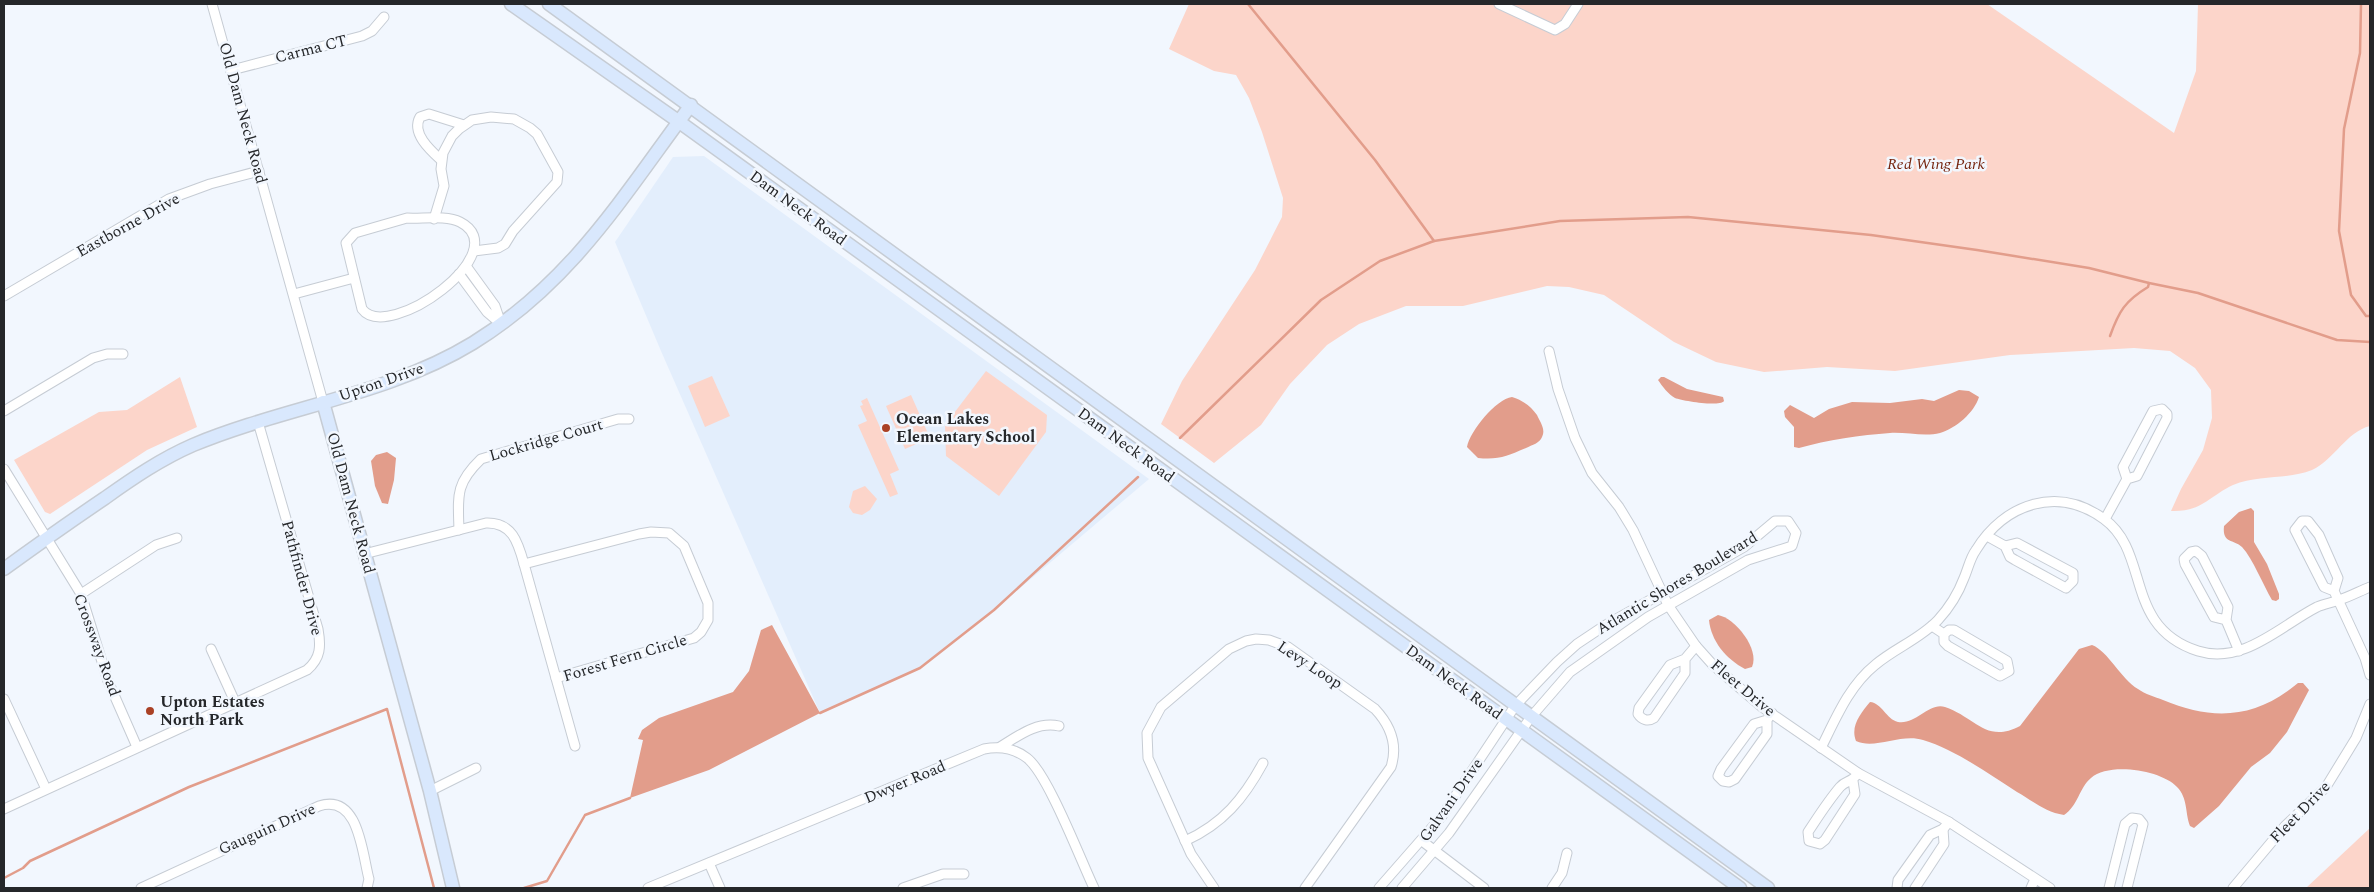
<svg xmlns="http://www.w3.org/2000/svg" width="2374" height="892" font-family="Spectral,serif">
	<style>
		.built { fill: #e3eefc }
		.green { fill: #fcd5ca }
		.water { fill: #e29d8b }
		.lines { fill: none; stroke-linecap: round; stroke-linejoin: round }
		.stream { stroke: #e29d8b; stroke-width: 2.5 }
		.street-casing { stroke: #c6ccd4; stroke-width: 11 }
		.secondary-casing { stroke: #c6ccd4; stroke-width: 15 }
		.street { stroke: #fff; stroke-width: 9 }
		.secondary { stroke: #d9e8fd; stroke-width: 12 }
		.poi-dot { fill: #aa4125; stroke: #f2f7fe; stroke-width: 2 }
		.labels { text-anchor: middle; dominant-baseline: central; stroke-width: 5; stroke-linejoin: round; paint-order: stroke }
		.street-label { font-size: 16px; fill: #25272a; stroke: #f2f7fe }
		.park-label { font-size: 16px; font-style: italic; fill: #762610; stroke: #f2f7fe }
		.poi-label { font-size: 16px; font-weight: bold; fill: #25272a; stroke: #f2f7fe; text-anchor: start }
	</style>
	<rect width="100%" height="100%" fill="#f2f7fe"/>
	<polygon class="built" points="704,156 1149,479 994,610 920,668 820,713 661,351 615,242 673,157"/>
	<g class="green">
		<path d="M1189 4H1987L2174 133 2196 71 2198 4H2370V426C2346 432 2334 460 2312 470 2287 480 2259 474 2233 485 2208 497 2202 512 2171 511L2181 489 2203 450 2212 418 2211 390 2195 368 2170 351 2134 348 2010 355 1895 371 1827 367 1764 372 1716 362 1674 342 1604 295 1569 287 1547 286 1463 306H1406L1359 324 1327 345 1290 384 1261 425 1214 463 1161 424 1182 381 1255 270 1282 217 1283 198 1262 132 1249 98 1236 75 1214 71 1169 49Z"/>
		<polygon points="986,371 1047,415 1046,432 999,496 946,456 945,425"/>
		<polygon points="712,376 730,416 705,427 688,386"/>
		<polygon points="180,377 197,427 147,450 50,514 45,512 14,460 99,412 127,410"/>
		<polygon points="911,395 930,438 905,449 886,406"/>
		<polygon points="867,398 899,470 890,474 898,494 890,497 858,425 867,421 860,406 863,405 861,401"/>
		<polygon points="865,486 877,499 870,510 862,515 853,513 849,507 853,491"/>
		<polygon points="2370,828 2370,888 2306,888"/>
	</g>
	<g class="water">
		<path d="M1661 377H1664L1687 389 1723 397 1724 401C1719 407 1683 401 1675 398 1669 395 1662 386 1658 380Z"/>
		<path d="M1959 390 1969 391 1979 397C1974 413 1956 428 1940 433 1925 437 1906 432 1890 433 1861 435 1827 440 1799 448L1794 447V427L1785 417 1784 411 1790 405 1814 418 1829 409 1852 402 1890 403 1922 399 1934 401Z"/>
		<path d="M1512 397C1522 400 1531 406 1537 415 1540 422 1546 429 1542 437 1540 443 1532 445 1526 448 1507 456 1499 460 1478 458L1467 447C1470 431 1496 399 1512 397Z"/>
		<polygon points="387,452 396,458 394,480 388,504 382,503 375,486 371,461 376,455"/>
		<path d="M2251 508 2254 511V542L2267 564 2279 594V599L2276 601 2272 600C2263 585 2253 559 2242 547 2234 539 2222 544 2224 526L2239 512Z"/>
		<path d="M1718 615C1735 618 1760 649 1752 667L1745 669C1726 659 1711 641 1709 620Z"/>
		<polygon points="772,625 820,713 709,770 630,798 643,740 638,739 642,730 659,718 733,692 749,671 761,630"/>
		<path d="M2092 645C2108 651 2121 679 2138 689 2145 694 2155 697 2163 700 2213 721 2255 719 2298 683H2303L2309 690 2287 732 2270 753 2251 767 2219 806 2194 828 2190 826C2185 813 2188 798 2177 787 2161 770 2109 762 2091 778 2079 788 2078 806 2064 815 2045 812 2033 801 2017 792 1989 774 1954 749 1923 740 1901 733 1875 750 1856 741 1850 726 1861 713 1870 702 1882 703 1886 719 1898 722 1916 725 1929 702 1945 707 1975 717 1986 744 2020 726L2079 649Z"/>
	</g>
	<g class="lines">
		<g class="stream">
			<polyline points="1248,4 1375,160 1434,241"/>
			<polyline points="2361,4 2360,53 2344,129 2339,231 2351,295 2366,316 2370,316"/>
			<path d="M2110 336C2119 311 2125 301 2148 287L2149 283"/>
			<polyline points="1180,438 1321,300 1380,261 1434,241 1560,221 1688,217 1871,235 1977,250 2089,268 2149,283 2198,293 2337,340 2370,342"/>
			<polyline points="820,713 920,668 994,610 1138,477"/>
			<polyline points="4,878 23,868 30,861 189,787 387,709 434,888"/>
			<polyline points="524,888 547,881 585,815 630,798"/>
		</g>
		<g class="street-casing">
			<g id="street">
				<polyline points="212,4 323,402"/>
				<polyline points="1499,4 1555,30 1565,24 1578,4"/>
				<polyline points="232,70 362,36 372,31 384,17"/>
				<path d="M441 160C430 150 411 133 420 117L429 114 464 125"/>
				<path d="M407 218C422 219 446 215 460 222 518 251 388 344 362 309L346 243 355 233Z"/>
				<polyline points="434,219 444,186 441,169 443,153 452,136 459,129 472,120 491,117 514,119 530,128 537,134 558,172 557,182 513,231 505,244 498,248 474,251"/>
				<polyline points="466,266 495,306 501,324"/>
				<polyline points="459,274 487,312 500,323"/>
				<polyline points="294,294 354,278"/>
				<polyline points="4,296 169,199 210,184 259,171"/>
				<polyline points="1549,351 1558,389 1575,438 1592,473 1619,507 1633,530 1668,605 1696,646 1713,665 1762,707 1858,773 1949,822 2050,888"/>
				<polyline points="4,411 93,358 107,354 123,354"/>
				<polyline points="4,469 81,594 108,681 137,747"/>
				<polyline points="2105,519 2127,479 2137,476 2167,418 2167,414 2162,409 2153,411 2123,467 2127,479"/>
				<path d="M459 530C458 496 455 484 481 459L618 419H629"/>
				<polyline points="1987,536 2005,546 2010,557 2015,560 2066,588 2073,581 2073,573 2017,543 2005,546"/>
				<path d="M364 554 486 523C512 522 518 542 524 564L575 746"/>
				<polyline points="524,564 639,534 651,532 669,533 684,546 708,603 708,620 701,632 694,638 556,678"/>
				<polyline points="2334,591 2338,578 2319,535 2308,521 2302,521 2295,530 2324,587 2334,591 2365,658 2370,675"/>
				<polyline points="81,594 156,545 177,538"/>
				<polyline points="2226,620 2214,617 2185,564 2184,559 2191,552 2196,551 2202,556 2228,607 2226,620 2239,651"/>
				<polyline points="1932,626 1944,634 1944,642 1948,646 2000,676 2009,671 2007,661 1954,630 1949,630 1944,634"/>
				<polyline points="211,649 235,702"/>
				<path d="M1685 659V673L1654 718C1648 722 1642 720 1638 714L1639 708 1670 665 1685 659 1696 646"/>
				<polyline points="4,699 46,789"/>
				<polyline points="1767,720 1754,724 1721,769 1718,776 1723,781 1729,782 1735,779 1767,734 1767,720 1772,713"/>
				<path d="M1000 747C1018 736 1037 721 1059 726"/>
				<path d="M1821 748C1836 718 1849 686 1875 665 1895 648 1920 639 1938 620 1949 608 1958 594 1964 578 1968 569 1970 558 1976 550 2004 504 2057 485 2104 519 2151 553 2123 627 2198 651 2243 665 2280 626 2317 607 2324 604 2331 603 2339 600 2349 597 2360 591 2370 587"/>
				<path d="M1853 781 1855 794 1825 840 1820 844 1809 841 1808 832C1818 817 1828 801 1840 787 1846 780 1852 783 1858 773"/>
				<polyline points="430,791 476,768"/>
				<path d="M4 809 307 670C321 658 321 646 318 629L258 422"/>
				<path d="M1185 841C1223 824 1244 798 1263 763"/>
				<polyline points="1422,841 1484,888"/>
				<polyline points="709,863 720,888"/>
				<path d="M141 888 319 806C359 793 362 853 369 879L367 888"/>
				<path d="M648 888 984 749C999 746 1014 748 1027 758 1048 774 1081 861 1094 888"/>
				<polyline points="903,888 943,874 964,874"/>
				<path d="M1214 888 1191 854 1148 758 1147 733 1161 707 1229 649 1246 641 1256 639 1269 640 1288 647 1375 709C1390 725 1398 745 1391 767L1305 888"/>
				<polyline points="1379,888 1442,816 1515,706 1557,662 1577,644 1604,626 1744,547 1775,521 1788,521 1796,533 1792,546 1748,560 1648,617 1570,672 1531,717 1449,833 1402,888"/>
				<polyline points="1552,888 1562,873 1567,853"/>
				<polyline points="1897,888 1898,880 1930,835 1943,829 1949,822"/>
				<polyline points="1915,888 1944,844 1943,829"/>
				<polyline points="2031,888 2035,879"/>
				<polyline points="2109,888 2125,824 2132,818 2139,819 2143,824 2127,888"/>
				<polyline points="2233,888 2285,826 2326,787 2356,738 2370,704"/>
			</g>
		</g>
		<g class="secondary-casing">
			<g id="secondary">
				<polyline points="511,4 678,121 1740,888"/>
				<polyline points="549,4 1768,888"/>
				<polyline points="323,402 430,791 453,888"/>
				<path d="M4 569C37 545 71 521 105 498 133 478 161 459 193 445 284 407 388 395 473 343 572 282 623 196 691 105"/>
			</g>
		</g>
		<use href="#street" class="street"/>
		<use href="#secondary" class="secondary"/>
	</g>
	<g class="poi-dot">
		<circle cx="886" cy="428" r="5"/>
		<circle cx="150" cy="711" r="5"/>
	</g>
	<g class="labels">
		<g class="street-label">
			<text transform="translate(311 49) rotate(-14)">Carma CT</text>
			<text transform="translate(243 113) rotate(75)">Old Dam Neck Road</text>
			<text transform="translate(798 208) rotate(36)">Dam Neck Road</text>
			<text transform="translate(128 225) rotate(-29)">Eastborne Drive</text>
			<text transform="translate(381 382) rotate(-19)">Upton Drive</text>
			<text transform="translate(546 440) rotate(-16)">Lockridge Court</text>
			<text transform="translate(1126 445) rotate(36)">Dam Neck Road</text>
			<text transform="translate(351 503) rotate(75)">Old Dam Neck Road</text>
			<text transform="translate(302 578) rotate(75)">Pathfinder Drive</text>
			<text transform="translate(1677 583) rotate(-31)">Atlantic Shores Boulevard</text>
			<text transform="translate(97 645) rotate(70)">Crossway Road</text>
			<text transform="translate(625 658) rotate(-17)">Forest Fern Circle</text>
			<text transform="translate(1310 665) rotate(33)">Levy Loop</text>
			<text transform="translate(1454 682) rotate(36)">Dam Neck Road</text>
			<text transform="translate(1743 688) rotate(40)">Fleet Drive</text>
			<text transform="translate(905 782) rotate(-23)">Dwyer Road</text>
			<text transform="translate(1451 800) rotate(-55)">Galvani Drive</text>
			<text transform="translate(2300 812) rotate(-46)">Fleet Drive</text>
			<text transform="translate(267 829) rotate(-24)">Gauguin Drive</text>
		</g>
		<g class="park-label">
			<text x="1936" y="164">Red Wing Park</text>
		</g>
		<g class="poi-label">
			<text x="896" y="419">Ocean Lakes<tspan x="896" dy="18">Elementary School</tspan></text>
			<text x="160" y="702">Upton Estates<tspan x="160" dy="18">North Park</tspan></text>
		</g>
	</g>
	<rect width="2374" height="892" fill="none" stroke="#25272a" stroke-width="10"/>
</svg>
